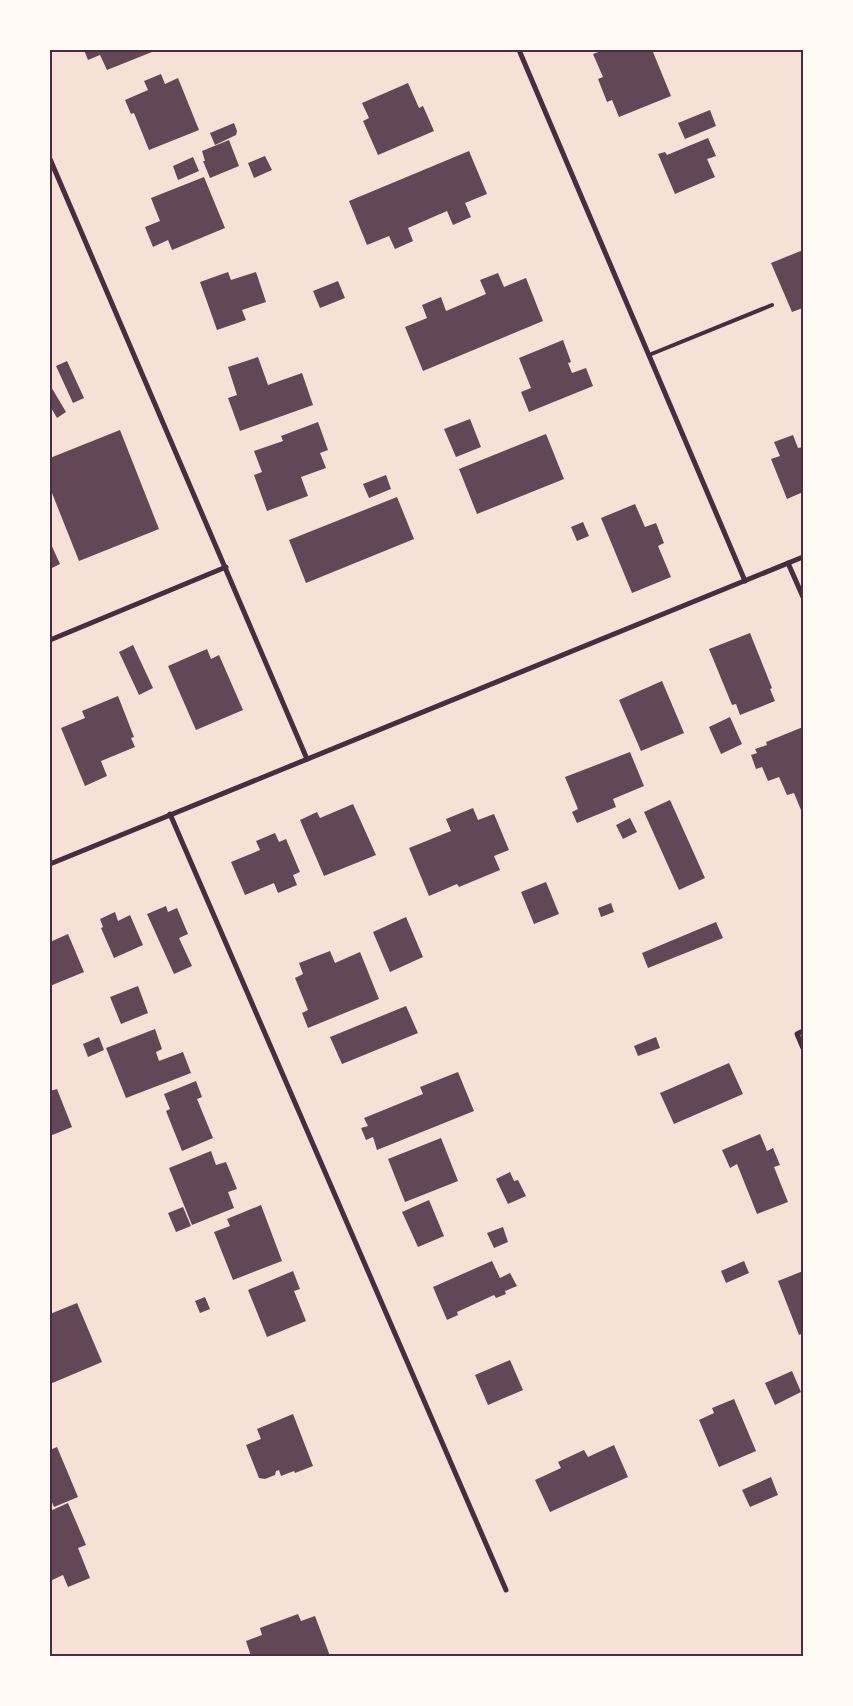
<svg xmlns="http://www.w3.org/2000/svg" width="853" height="1706" font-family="'Varela Round',sans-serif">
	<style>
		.building { fill: #644757 }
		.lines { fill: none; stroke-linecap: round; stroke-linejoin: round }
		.service { stroke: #4a2c40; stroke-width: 4 }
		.minor { stroke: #4a2c40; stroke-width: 5 }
		.neatline { fill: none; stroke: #4a2c40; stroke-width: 2 }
	</style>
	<rect width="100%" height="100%" fill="#f7e1d7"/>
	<g class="building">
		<polygon points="84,50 157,50 107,70 100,55 88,60"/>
		<polygon points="604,50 658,50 653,52 671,96 619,117 612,100 607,102 598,79 603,77 593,54"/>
		<polygon points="161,74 165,84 178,78 199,130 149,150 134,113 131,114 125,100 148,90 144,81"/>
		<polygon points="408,83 419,108 423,106 434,131 378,155 363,121 369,118 362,103"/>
		<polygon points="710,110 716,126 685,139 678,123"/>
		<polygon points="234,123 237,131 236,135 215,145 210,133"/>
		<polygon points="708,138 716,156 707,159 715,177 675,194 658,154 665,152 667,155"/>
		<polygon points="229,140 239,166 210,178 203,161 205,161 202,151"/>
		<polygon points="469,151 487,194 465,203 471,217 453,225 447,211 408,228 413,241 395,249 389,236 367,245 349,201"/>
		<polygon points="265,156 272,170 254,178 248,163"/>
		<polygon points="193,157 199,171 178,180 173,166"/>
		<polygon points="204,177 225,228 172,250 168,240 153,247 145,227 160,221 151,198"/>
		<polygon points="803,250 803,308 792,312 771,263"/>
		<polygon points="228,272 231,280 256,272 266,302 242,310 246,320 217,330 200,282"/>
		<polygon points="498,273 504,287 526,278 543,321 423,371 405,327 427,318 422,305 441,297 446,311 486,294 480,280"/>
		<polygon points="338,281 345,298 320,308 313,291"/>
		<polygon points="563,340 571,362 568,363 572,373 586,368 593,386 529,412 521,392 531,388 519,358"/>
		<polygon points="258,357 268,385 302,373 313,405 240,431 228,398 237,395 228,367"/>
		<polygon points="67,361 84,398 73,403 56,366"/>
		<polygon points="50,385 66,412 57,418 50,406"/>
		<polygon points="470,419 481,447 456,457 444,429"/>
		<polygon points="318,422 328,450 320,453 326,468 301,477 308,496 267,511 254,475 262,472 254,451 283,441 281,436"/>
		<polygon points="120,430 159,529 79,561 50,488 50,458"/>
		<polygon points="546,434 564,479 477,514 459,469"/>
		<polygon points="793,435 798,448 803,447 803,492 787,499 771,459 780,456 774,442"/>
		<polygon points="386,475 391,489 369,498 363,484"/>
		<polygon points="397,497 414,539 306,583 289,540"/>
		<polygon points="635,504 645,527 656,523 664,543 658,546 671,577 632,593 601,518"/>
		<polygon points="583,522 589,536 577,541 571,527"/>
		<polygon points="50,542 60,564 50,569"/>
		<polygon points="750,633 772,688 770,689 775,701 740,715 736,704 732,705 709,649"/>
		<polygon points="133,645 153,688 139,695 119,652"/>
		<polygon points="207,649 211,659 219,655 243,710 196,730 168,666"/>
		<polygon points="662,681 684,733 641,751 619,700"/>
		<polygon points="118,696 134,737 131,738 135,747 101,761 107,776 85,786 61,728 85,718 82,711"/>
		<polygon points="730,717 742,744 721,754 709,727"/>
		<polygon points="803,727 803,815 794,793 787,795 779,777 768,781 762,767 756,769 751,755 757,753 755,749 767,745 766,742"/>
		<polygon points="630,752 644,786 613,799 616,807 577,823 572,812 578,809 565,777"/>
		<polygon points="670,800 705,878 679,890 644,812"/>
		<polygon points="353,804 376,855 324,876 300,820 317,812 320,818"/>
		<polygon points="473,808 478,820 494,814 509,850 494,856 500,870 459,887 457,884 429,896 409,848 451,831 446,819"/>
		<polygon points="630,818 637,832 623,839 616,825"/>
		<polygon points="275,833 279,842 286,839 300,872 293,875 297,885 278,893 274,883 245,895 231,862 260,850 256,841"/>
		<polygon points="546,882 559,914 534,924 521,892"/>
		<polygon points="611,903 614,912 601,917 598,908"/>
		<polygon points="166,906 168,912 177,908 188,934 179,938 192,966 174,974 147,914"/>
		<polygon points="115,912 118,921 130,915 143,945 114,958 101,928 103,927 100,919"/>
		<polygon points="406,917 423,957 390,972 373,932"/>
		<polygon points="716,922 723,938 648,968 642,953"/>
		<polygon points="68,934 84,972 50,986 50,942"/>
		<polygon points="330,951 335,963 360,952 379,999 308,1028 302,1013 308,1010 295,978 303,974 299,963"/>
		<polygon points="138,986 148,1013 121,1024 110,997"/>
		<polygon points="406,1006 418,1033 342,1064 330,1037"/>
		<polygon points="155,1029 162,1049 156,1052 159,1061 183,1052 191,1073 126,1098 106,1048"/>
		<polygon points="99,1037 104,1050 88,1057 83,1044"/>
		<polygon points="656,1037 660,1048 638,1056 634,1046"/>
		<polygon points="729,1063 743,1094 674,1124 660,1093"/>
		<polygon points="458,1072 474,1111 377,1150 373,1137 366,1140 361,1128 368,1126 364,1118 423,1094 420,1087"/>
		<polygon points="196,1081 202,1097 197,1099 213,1138 182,1151 166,1111 170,1109 164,1094"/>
		<polygon points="57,1089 72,1127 50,1136 50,1091"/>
		<polygon points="760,1134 767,1151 773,1148 780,1165 774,1167 788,1202 757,1214 737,1164 730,1168 722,1150"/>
		<polygon points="441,1138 458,1181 405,1202 388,1159"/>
		<polygon points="211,1151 216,1165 226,1162 237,1189 228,1192 234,1208 192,1225 169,1168"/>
		<polygon points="510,1172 514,1181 518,1180 526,1196 508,1204 496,1179"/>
		<polygon points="429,1200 444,1236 418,1247 402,1212"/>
		<polygon points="261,1205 282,1261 233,1280 214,1232 230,1226 227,1219"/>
		<polygon points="183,1207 191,1226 176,1232 168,1213"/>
		<polygon points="503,1227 508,1242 494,1248 487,1233"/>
		<polygon points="492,1261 500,1278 510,1273 517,1286 505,1291 506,1294 496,1298 494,1295 457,1312 458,1315 447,1320 433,1287"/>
		<polygon points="744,1261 749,1273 726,1283 721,1271"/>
		<polygon points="293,1271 300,1289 294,1291 306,1321 267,1337 248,1290"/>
		<polygon points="803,1271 803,1333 799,1335 778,1281"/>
		<polygon points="205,1297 210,1309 200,1313 195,1301"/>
		<polygon points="77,1303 102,1362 50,1384 50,1314"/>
		<polygon points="510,1360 523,1390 488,1405 475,1375"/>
		<polygon points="792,1371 801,1392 775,1405 765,1383"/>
		<polygon points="734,1399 756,1451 719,1467 699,1420 714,1413 712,1408"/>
		<polygon points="293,1414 313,1466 295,1473 294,1471 281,1476 279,1470 276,1471 275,1475 265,1479 259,1478 246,1445 261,1439 257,1429"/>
		<polygon points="614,1445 628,1477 550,1512 535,1480 561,1468 558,1462 584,1450 588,1457"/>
		<polygon points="57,1447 78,1497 54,1507 50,1498 50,1450"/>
		<polygon points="771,1477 778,1495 750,1507 742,1490"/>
		<polygon points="68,1503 86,1545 78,1548 90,1578 68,1587 63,1575 50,1581 50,1511"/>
		<polygon points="298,1614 301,1621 315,1616 330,1656 251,1656 246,1641 262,1635 260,1628"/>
	</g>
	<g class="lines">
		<polyline class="service" points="649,355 772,305"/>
		<g class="minor">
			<polyline points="519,50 745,581"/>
			<polyline points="50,159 307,759"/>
			<polyline points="788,563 803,597"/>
			<polyline points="50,640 226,567"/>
			<polyline points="170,814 506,1590"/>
			<polyline points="50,864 803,557"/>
			<polyline points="803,1031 797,1034 803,1048"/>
		</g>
	</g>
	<rect width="853" height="1706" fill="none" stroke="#fffaf5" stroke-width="102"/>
	<rect x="51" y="51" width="751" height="1604" class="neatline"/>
</svg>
